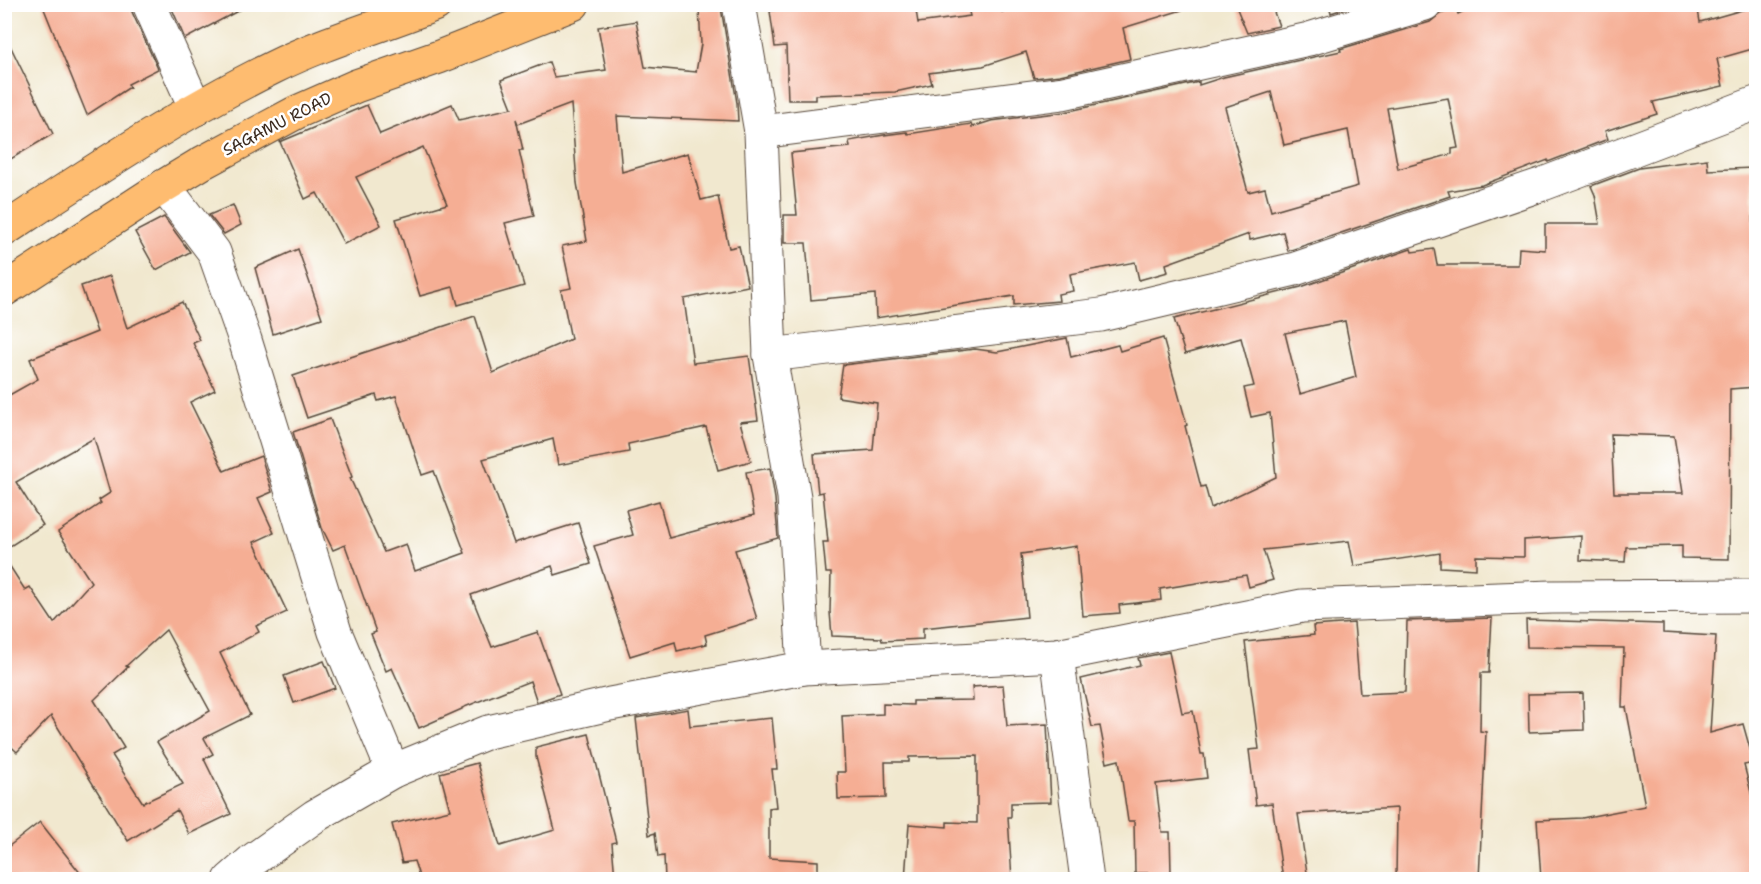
<svg xmlns="http://www.w3.org/2000/svg" width="1761" height="884" font-family="'Shantell Sans',sans-serif">
	<style>
		.building { fill: #f5ae94; fill-rule: evenodd }
		.lines { fill: none; stroke-linecap: round; stroke-linejoin: round }
		.minor-casing { stroke: #564639; stroke-width: 35 }
		.highway-casing { stroke: #564639; stroke-width: 35 }
		.minor { stroke: #fff; stroke-width: 33 }
		.highway { stroke: #febc70; stroke-width: 33 }
		.labels { text-anchor: middle; dominant-baseline: central; stroke-width: 5; stroke-linejoin: round; paint-order: stroke }
		.street-label { font-size: 16px; fill: #3b2a1e; stroke: #fff }
	</style>
	<rect width="100%" height="100%" fill="#fff"/>
	<filter id="ink" filterUnits="userSpaceOnUse"><feTurbulence type="fractalNoise" baseFrequency=".0167" numOctaves="2"/><feDisplacementMap in="SourceGraphic" scale="12" xChannelSelector="R" yChannelSelector="G"/><feConvolveMatrix kernelMatrix="1 2 1 2 8 2 1 2 1" color-interpolation-filters="sRGB"/></filter>
	<filter id="wash" filterUnits="userSpaceOnUse"><feTurbulence type="fractalNoise" baseFrequency=".008" numOctaves="4" result="noise"/><feDisplacementMap in="SourceGraphic" scale="24" xChannelSelector="R" yChannelSelector="G"/><feGaussianBlur stdDeviation="1.35" result="paint"/><feColorMatrix in="noise" values="0 0 0 0 0 0 0 0 0 0 0 0 0 0 0 0 0 1.4 0 .05"/><feComposite in="paint" operator="in"/></filter>
	<g filter="url(#wash)">
		<rect width="100%" height="100%" fill="#f1e8cf"/>
		<g id="blocks">
			<g class="building">
				<polygon points="42,4 131,4 132,12 158,69 128,84 130,87 87,115"/>
				<polygon points="170,4 251,4 185,39"/>
				<polygon points="821,4 915,4 918,23 970,16 967,4 1000,4 1002,12 1024,4 1181,4 1182,10 1123,28 1130,59 1060,75 1034,78 1026,52 983,66 929,73 932,84 895,92 816,95 816,100 788,100 786,46 775,47 770,11"/>
				<polygon points="1235,4 1271,4 1279,26 1247,33"/>
				<polygon points="1329,4 1358,4 1331,13"/>
				<path d="M1479 4H1697L1700 22 1756 6V48L1717 59 1723 86 1653 102 1657 114 1605 131 1608 139 1548 162V160L1482 185 1448 191 1450 196 1288 251 1283 232 1250 240 1249 234 1166 264 1168 272 1139 280 1135 262 1070 274 1073 291 1058 294 1059 301 1014 305V296L876 318 875 294 811 300 806 243H784V215H797L791 153 850 147 849 141 884 135 907 132 908 134 971 124 972 127 991 121 1065 112 1199 82V85L1224 77 1341 51 1340 49 1430 22 1440 14 1456 9 1458 14ZM1271 92 1284 145 1348 130 1358 186 1271 211 1265 188 1248 192 1225 107ZM1448 98 1458 148 1452 149V154L1398 169 1387 108Z"/>
				<polygon points="721,8 737,103 738,121 617,116 622,172 688,153 701,200 718,196 729,248 739,246 748,286 684,299 693,363 749,356 758,420 740,422 751,461 718,470 706,427 628,444 629,452 558,465 553,439 483,459 514,543 578,523 591,564 555,575 552,566 471,595 492,647 538,632 560,694 537,702 530,681 462,708 462,709 419,728 392,668 386,671 371,634 376,632 345,545 333,550 322,528 293,432 330,419 352,477 350,478 384,552 406,544 415,571 465,553 434,471 422,475 396,396 378,401 376,395 307,418 293,376 475,316 493,373 571,339 561,290 571,288 562,246 587,241 577,183 571,104 518,124 516,119 523,150 519,150 534,216 505,223 524,286 458,305 453,287 420,296 396,219 447,204 423,147 356,177 381,225 344,244 317,193 305,199 280,142 367,105 380,134 452,104 459,120 512,108 501,80 549,62 554,77 606,70 598,27 636,21 645,67 696,72 701,44 699,9"/>
				<polygon points="4,33 53,134 4,163"/>
				<path d="M1707 159 1708 170 1752 168 1754 243H1756V387L1730 389 1729 559 1682 558V546L1626 547 1625 562 1580 560 1581 536 1524 540V557L1476 556V569L1440 567V553L1354 566 1349 541 1263 550 1273 580 1249 587 1246 575 1160 589 1161 600 1119 605 1120 613 1083 616 1077 546 1021 554 1027 617 923 628V639L882 641 881 638 832 636 830 612 831 573H826L823 542H828L823 492 818 493 814 454 873 450 877 403 838 397 843 365 975 349 997 352 1067 338 1071 357 1118 345 1120 351 1163 338 1187 425 1185 426 1201 487 1205 486 1211 508 1276 477 1270 413 1251 417 1244 388 1254 386 1241 338 1185 354 1174 319 1301 287 1411 249 1412 252 1434 249 1437 265H1518L1519 248 1545 250V224H1600L1595 195 1591 186 1639 168ZM1345 321 1356 377 1300 394 1285 333ZM1611 434 1674 436 1683 493H1614Z"/>
				<polygon points="233,205 241,225 224,234 209,215"/>
				<polygon points="164,217 190,252 156,270 135,232"/>
				<polygon points="298,249 322,318 273,334 255,268"/>
				<path d="M110 276 127 328 182 302 200 340 193 343 215 390 190 402 224 471 261 456 272 492 258 498 274 533 254 542 287 612 256 626 259 632 220 653 250 715 204 738 213 754 204 759 231 814 189 834 177 810 128 841 51 716 17 752 4 740V557L25 590 30 587 54 623 91 582 58 532 101 503 99 500 110 493 94 438 16 482 43 525 4 550V398L38 379 30 359 97 332 81 286ZM166 630 210 711 157 742 183 784 143 803 112 755 124 748 94 700 128 667 126 666Z"/>
				<polygon points="770,468 775,499 778,538 735,550 757,619 705,635 707,644 677,651 675,642 630,656 594,546 633,535 626,510 659,501 669,538 754,515 746,472"/>
				<polygon points="1492,618 1489,673 1481,673 1480,731 1486,732 1479,879 1396,879 1397,808 1298,814 1308,879 1283,879 1272,803 1256,805 1249,750 1259,749 1245,642 1314,635 1313,626 1354,623 1360,694 1405,692 1407,621"/>
				<polygon points="1526,620 1663,624 1663,633 1716,636 1710,733 1743,724 1754,763 1744,765 1756,812 1756,879 1541,879 1537,820 1582,818 1645,806 1626,707 1622,707 1624,648 1527,647"/>
				<polygon points="1169,652 1182,713 1193,711 1201,754 1204,754 1207,778 1156,784 1162,832 1170,832 1171,873 1135,873 1134,821 1128,821 1119,760 1107,763 1100,726 1092,727 1081,679 1140,665 1138,658"/>
				<polygon points="324,661 335,688 294,703 284,676"/>
				<polygon points="1003,685 1007,726 1047,724 1051,802 1011,803 1011,817 1008,817 1012,879 905,879 909,824 947,827 947,822 977,823 977,756 909,757 909,762 885,762 886,798 838,799 837,772 845,772 842,716 883,714 883,704 913,705 913,701 973,700 972,687"/>
				<polygon points="1583,693 1584,730 1529,732 1528,694"/>
				<polygon points="688,709 690,726 772,718 777,769 772,769 776,807 769,808 769,858 818,861 818,879 665,879 664,856 658,857 655,833 649,835 636,718"/>
				<polygon points="589,734 616,842 612,843 615,879 420,879 414,861 402,863 392,824 450,810 440,773 477,763 500,846 555,830 536,757 536,747"/>
				<polygon points="40,822 85,879 4,879 4,850"/>
			</g>
		</g>
	</g>
	<g filter="url(#ink)">
		<use href="#blocks" fill-opacity="0" stroke="#564639" stroke-width="1.5"/>
		<g class="lines">
			<g class="minor-casing">
				<g id="minor">
					<polyline points="149,4 196,109"/>
					<polyline points="739,4 761,132 770,355 794,497 804,668"/>
					<polyline points="761,132 1063,93 1309,39 1425,4"/>
					<polyline points="164,186 214,252 245,340 335,632 393,771"/>
					<polyline points="770,355 1101,315 1295,269 1543,184 1756,103"/>
					<polyline points="1057,655 1087,880"/>
					<polyline points="230,880 253,860 315,816 393,771 488,732 610,704 804,668 1057,655 1302,606 1551,597 1756,596"/>
				</g>
			</g>
			<g class="highway-casing">
				<g id="highway">
					<path d="M4 230C92 172 180 113 274 67 326 41 382 26 436 4"/>
					<polyline points="4,290 164,186 202,163 297,112 356,86 439,57 573,4"/>
				</g>
			</g>
			<use href="#minor" class="minor"/>
			<use href="#highway" class="highway"/>
		</g>
	</g>
	<g class="labels">
		<g class="street-label">
			<text transform="translate(277 124) rotate(-27)">SAGAMU ROAD</text>
		</g>
	</g>
	<rect width="1761" height="884" fill="none" stroke="#fff" stroke-width="24"/>
</svg>
